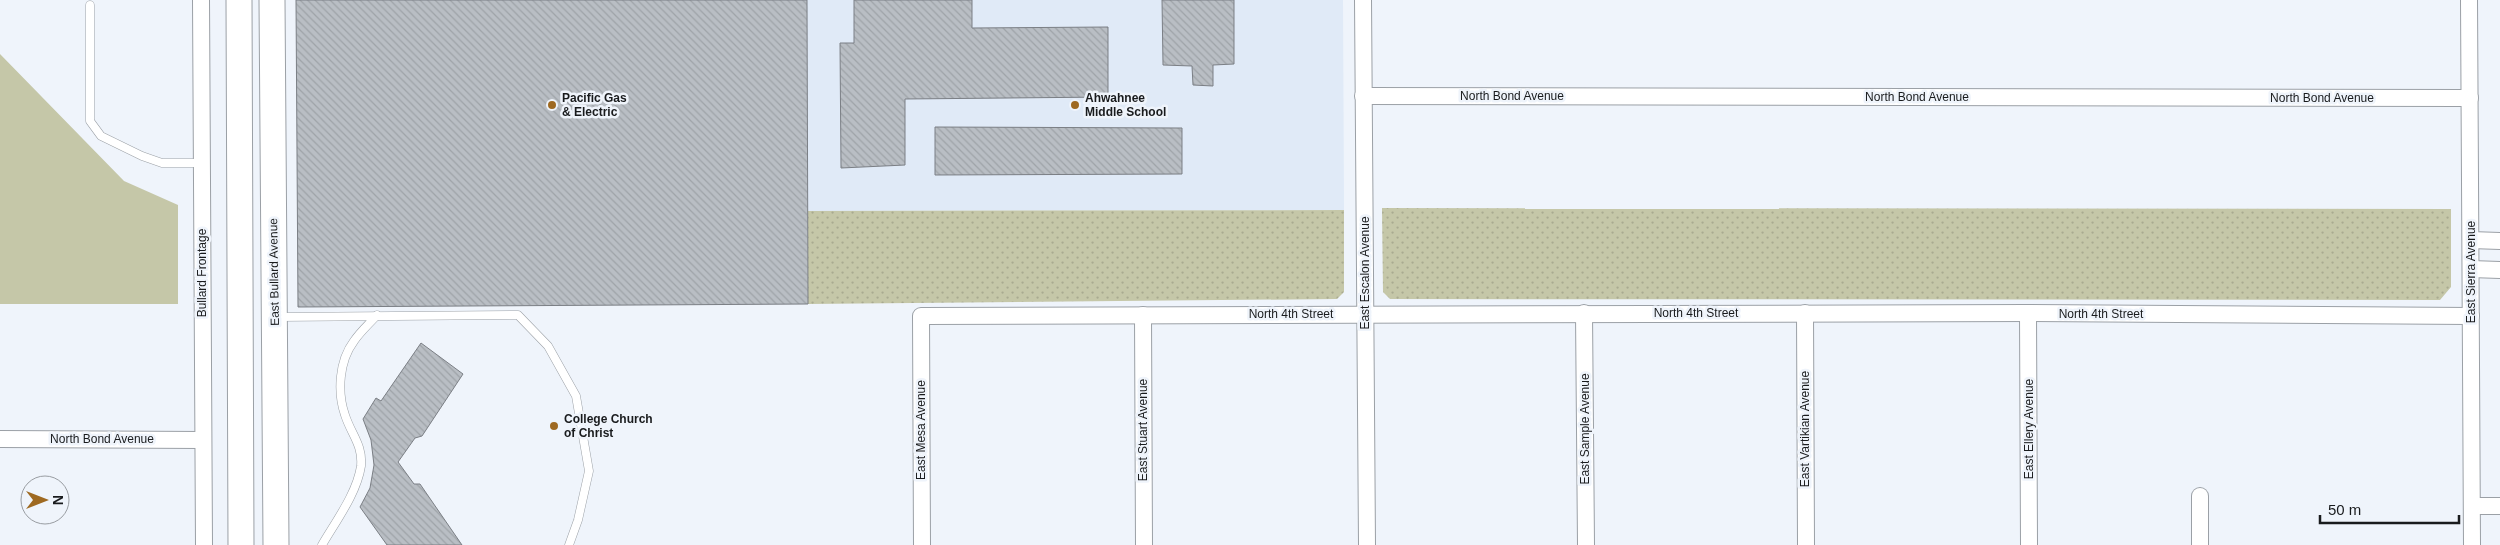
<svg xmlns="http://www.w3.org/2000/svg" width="2500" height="545" font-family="Helvetica,sans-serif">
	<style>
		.built { fill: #e0eaf7 }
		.grass { fill: url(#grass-dots) }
		.park { fill: #c5c7a8 }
		.building { fill: url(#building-back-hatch); stroke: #7b7f85 }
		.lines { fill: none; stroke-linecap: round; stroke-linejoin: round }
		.service-casing { stroke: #9ba0a6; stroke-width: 9 }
		.minor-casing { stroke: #9ba0a6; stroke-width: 18 }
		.primary-casing { stroke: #9ba0a6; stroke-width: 27 }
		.service { stroke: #fff; stroke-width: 8 }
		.minor { stroke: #fff; stroke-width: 16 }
		.primary { stroke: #fff; stroke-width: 25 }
		.poi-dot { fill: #9e6921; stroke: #eff4fb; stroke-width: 2 }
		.labels { text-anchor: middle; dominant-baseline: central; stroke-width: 5; stroke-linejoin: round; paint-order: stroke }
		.street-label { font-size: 12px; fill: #191b1d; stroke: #eff4fb }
		.poi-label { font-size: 12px; font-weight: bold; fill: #191b1d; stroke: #eff4fb; text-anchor: start }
	</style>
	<defs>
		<pattern id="grass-dots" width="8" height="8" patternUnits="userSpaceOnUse" patternTransform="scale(1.25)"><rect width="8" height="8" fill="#c5c7a8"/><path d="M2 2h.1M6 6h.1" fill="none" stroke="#a9aa90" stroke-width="1.8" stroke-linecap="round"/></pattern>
		<pattern id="building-back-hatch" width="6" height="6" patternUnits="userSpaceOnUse" patternTransform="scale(1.25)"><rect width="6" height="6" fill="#b9bec4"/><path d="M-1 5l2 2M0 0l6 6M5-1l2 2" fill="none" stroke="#9ea3a8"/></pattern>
	</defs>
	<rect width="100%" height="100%" fill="#eff4fb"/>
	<polygon class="built" points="807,0 1343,0 1344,210 808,211"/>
	<g class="grass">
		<polygon points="1382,208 2451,209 2451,287 2440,300 1390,299 1383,292"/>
		<polygon points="1344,210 1344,292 1337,299 808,304 808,211"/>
	</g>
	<polygon class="park" points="0,54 124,181 178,205 178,304 0,304"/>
	<g class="building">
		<polygon points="296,0 807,0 808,304 298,307"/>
		<polygon points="854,0 972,0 972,28 1108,27 1108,97 905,99 905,165 841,168 840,43 854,43"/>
		<polygon points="1162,0 1234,0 1234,64 1213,65 1213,86 1193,85 1192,66 1163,65"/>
		<polygon points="935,127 1182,128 1182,174 935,175"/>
		<polygon points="421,343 463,374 422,436 415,438 398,462 414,484 420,484 462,545 387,545 360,507 370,488 374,465 371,440 363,419 376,398 381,401"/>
	</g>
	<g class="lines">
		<g class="service-casing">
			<g id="service">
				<polyline points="90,5 90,121 101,136 142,156 162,163 202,163"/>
				<polyline points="278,317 518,315 548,346 576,396 589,471 578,520 569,545"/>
				<path d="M322 545C336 521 357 493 361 466 363 445 351 434 345 415 337 392 339 361 354 341 360 332 369 324 377 315"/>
			</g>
		</g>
		<g class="minor-casing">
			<g id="minor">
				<polyline points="201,0 204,545"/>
				<polyline points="1363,0 1367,545"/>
				<polyline points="2469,0 2472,545"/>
				<polyline points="1363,96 2470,98"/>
				<polyline points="2471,240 2500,241"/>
				<polyline points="2471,269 2500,270"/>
				<polyline points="1584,313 1586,545"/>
				<polyline points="1805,313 1806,545"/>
				<polyline points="2028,313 2029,545"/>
				<polyline points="1143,315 1144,545"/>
				<polyline points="0,439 203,440"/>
				<polyline points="2200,496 2200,545"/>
				<polyline points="2472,506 2500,506"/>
				<polyline points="922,545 921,316 2028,313 2471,316"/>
			</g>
		</g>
		<g class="primary-casing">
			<g id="primary">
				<polyline points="239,0 241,545"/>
				<polyline points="272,0 276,545"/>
			</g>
		</g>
		<use href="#service" class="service"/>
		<use href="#minor" class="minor"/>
		<use href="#primary" class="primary"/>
	</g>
	<g class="poi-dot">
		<circle cx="552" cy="105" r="5"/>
		<circle cx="1075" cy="105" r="5"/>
		<circle cx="554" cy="426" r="5"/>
	</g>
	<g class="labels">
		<g class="street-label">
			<text x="1512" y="96">North Bond Avenue</text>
			<text x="1917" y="97">North Bond Avenue</text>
			<text x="2322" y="98">North Bond Avenue</text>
			<text transform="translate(274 272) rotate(-91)">East Bullard Avenue</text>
			<text transform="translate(2471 272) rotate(-90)">East Sierra Avenue</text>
			<text transform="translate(202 273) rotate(-90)">Bullard Frontage</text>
			<text transform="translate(1365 273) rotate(-90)">East Escalon Avenue</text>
			<text x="1696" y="313">North 4th Street</text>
			<text x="1291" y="314">North 4th Street</text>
			<text x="2101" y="314">North 4th Street</text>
			<text transform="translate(1585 429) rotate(-90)">East Sample Avenue</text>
			<text transform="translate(1805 429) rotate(-90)">East Vartikian Avenue</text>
			<text transform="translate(2029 429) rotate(-90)">East Ellery Avenue</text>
			<text transform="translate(921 430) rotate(-90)">East Mesa Avenue</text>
			<text transform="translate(1143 430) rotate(-90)">East Stuart Avenue</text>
			<text x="102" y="439">North Bond Avenue</text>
		</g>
		<g class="poi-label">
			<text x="562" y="98">Pacific Gas<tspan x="562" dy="14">&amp; Electric</tspan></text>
			<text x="1085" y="98">Ahwahnee<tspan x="1085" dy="14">Middle School</tspan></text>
			<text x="564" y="419">College Church<tspan x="564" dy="14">of Christ</tspan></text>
		</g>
	</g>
	<g transform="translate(45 500) rotate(90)"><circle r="24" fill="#eff4fb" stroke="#999da2"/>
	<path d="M0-4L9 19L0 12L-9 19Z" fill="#9e6921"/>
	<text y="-8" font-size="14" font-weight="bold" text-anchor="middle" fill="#191b1d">N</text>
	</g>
	<path d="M2320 515v8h139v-8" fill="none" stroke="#191b1d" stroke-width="2.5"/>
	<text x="2328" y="515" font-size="15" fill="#191b1d" stroke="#eff4fb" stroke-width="4" paint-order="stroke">50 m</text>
</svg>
